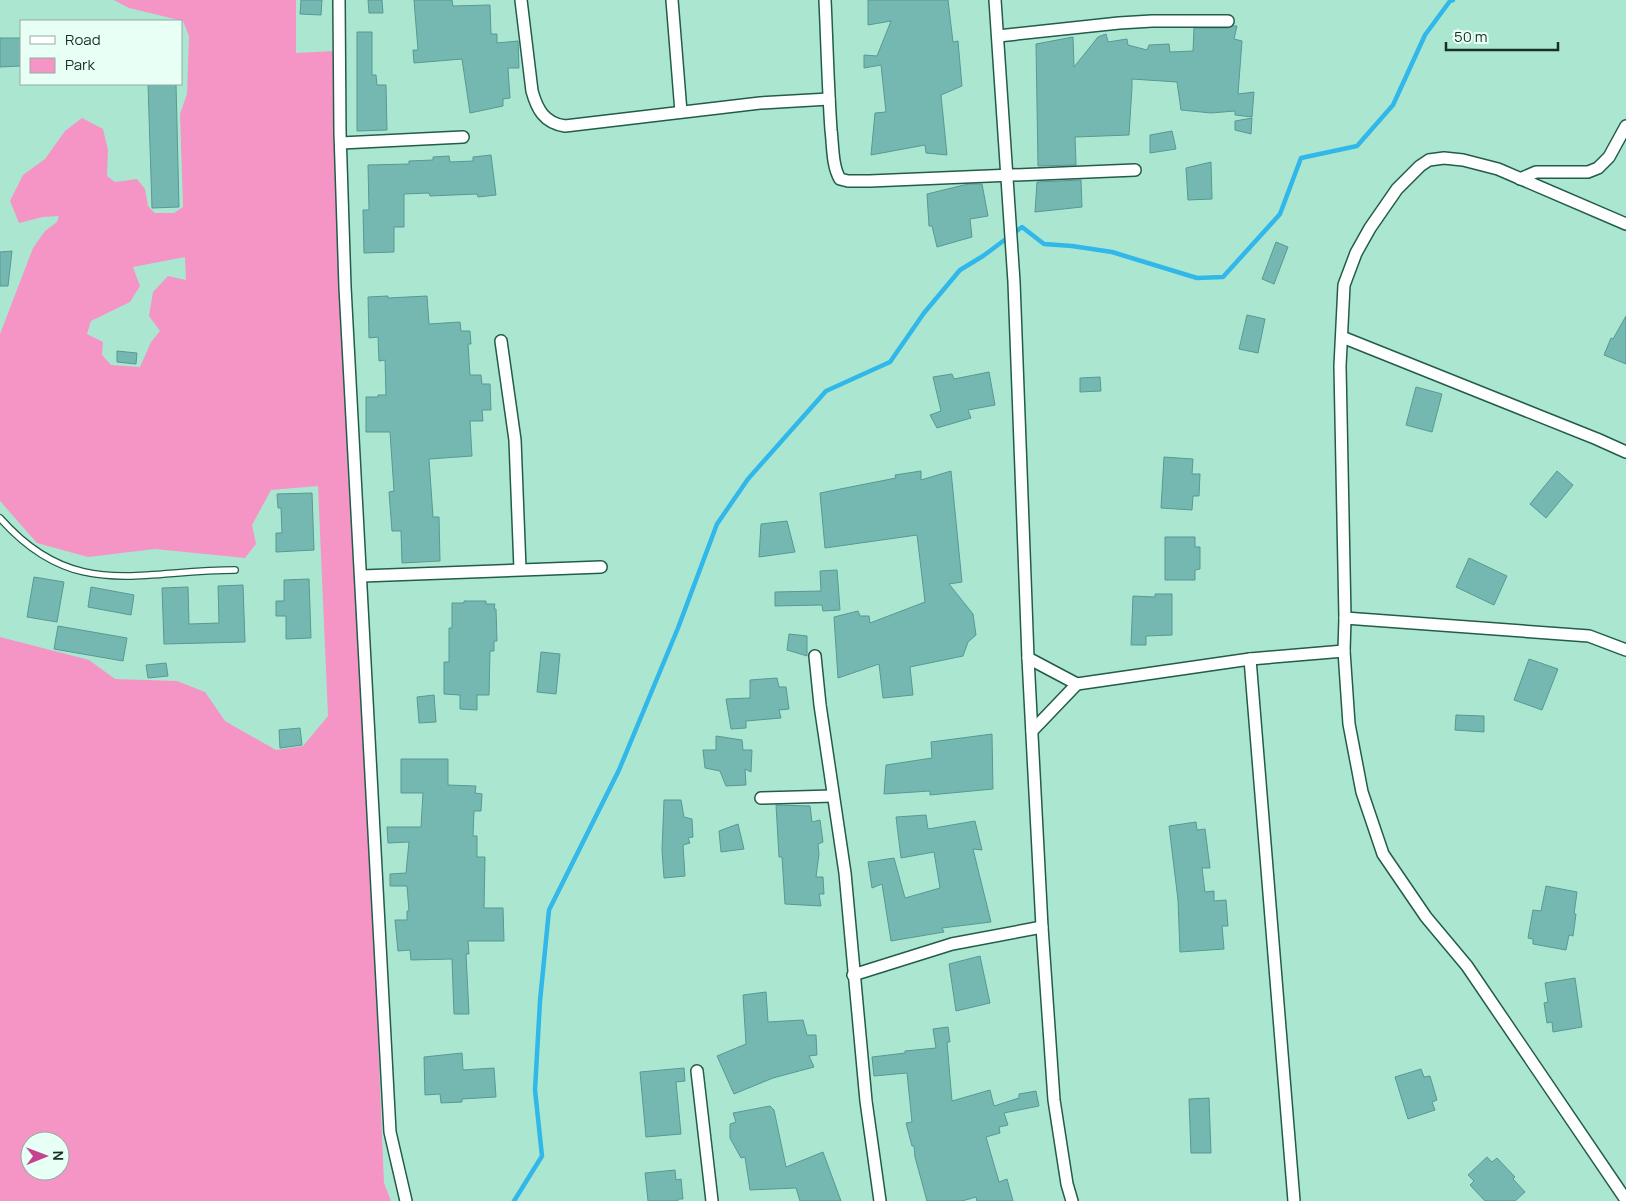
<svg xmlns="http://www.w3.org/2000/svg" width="1626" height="1201" font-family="Manrope,sans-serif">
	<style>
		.green { fill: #f595c5; fill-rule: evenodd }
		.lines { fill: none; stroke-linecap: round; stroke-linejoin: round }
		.stream { stroke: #31b7ea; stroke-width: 4.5 }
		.building { fill: #75b8b2; stroke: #579993 }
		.service-casing { stroke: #225c4a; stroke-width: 8 }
		.minor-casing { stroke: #225c4a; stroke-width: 14 }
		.service { stroke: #fff; stroke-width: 5.5 }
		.minor { stroke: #fff; stroke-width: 11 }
	</style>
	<rect width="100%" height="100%" fill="#abe7d0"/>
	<path class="green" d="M114 0H296V53L334 51 348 474 368 800 384 1183 391 1201H0V637L89 660 115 679 177 681 205 692 225 721 276 750 303 746 328 716 318 486 271 490 252 525 256 544 245 558 155 549 88 557 37 543 0 501V334L33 248 45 231 57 222 59 216 43 217 19 223 10 201 23 175 45 159 65 131 82 118 103 129 108 150 107 176 115 182 137 179 145 189 148 206 155 213H174L183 207 180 114 187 94 189 36 183 21 129 8ZM185 257 186 280 168 276 153 292 149 316 160 331 151 342 140 367 111 365 102 355 103 342 87 334 91 321 130 302 140 286 133 267ZM30 1141H60V1171H30Z"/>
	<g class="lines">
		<polyline class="stream" points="514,1201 542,1156 535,1090 540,1001 549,910 619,770 678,628 717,524 748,479 826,391 890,362 924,313 960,270 983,256 1022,227 1044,244 1072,246 1112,252 1197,278 1223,277 1280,214 1301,158 1357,146 1393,105 1425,35 1450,1 1453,0"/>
	</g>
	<g class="building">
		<polygon points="301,0 322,0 321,15 300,14"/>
		<polygon points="368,0 382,0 383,13 369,13"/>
		<polygon points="414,0 452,0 453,6 490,5 491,34 497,34 497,43 518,41 519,68 508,68 510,98 503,99 503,106 470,113 462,59 414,63 413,50 418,50"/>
		<polygon points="868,0 948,0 953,42 958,41 962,86 941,95 947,155 926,153 925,145 871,155 875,113 886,112 881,65 864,68 864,55 877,56 891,21 868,25"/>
		<polygon points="1233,26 1237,26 1234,39 1242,41 1238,94 1254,92 1252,117 1235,115 1235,111 1211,113 1181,110 1177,82 1132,79 1132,87 1129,135 1075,137 1076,165 1038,166 1036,44 1073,37 1074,67 1098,37 1106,34 1108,42 1127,39 1128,45 1147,50 1149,45 1169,44 1170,52 1193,51 1194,28 1228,28"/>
		<polygon points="357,32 372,32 372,75 376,75 377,85 386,85 387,130 357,131"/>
		<polygon points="0,38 21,38 21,66 0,67"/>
		<polygon points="148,84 176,84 179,207 152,208"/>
		<polygon points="1252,118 1251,134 1235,130 1235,121"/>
		<polygon points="1172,131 1176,149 1150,153 1150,135"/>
		<polygon points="491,155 496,195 478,197 477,194 430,196 429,193 404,194 404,227 394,227 394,252 364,253 363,210 369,210 368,165 409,164 409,161 433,160 433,157 449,156 450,162 473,161 473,157"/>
		<polygon points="1211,162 1212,199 1188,200 1186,168"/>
		<polygon points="1081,180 1082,207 1035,212 1037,182"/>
		<polygon points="968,184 982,184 988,216 970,219 972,237 937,247 932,226 929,226 927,194"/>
		<polygon points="1276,242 1288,247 1274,284 1262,279"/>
		<polygon points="12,251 8,286 0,286 0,252"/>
		<polygon points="388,296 388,298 427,296 429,324 460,322 461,331 470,331 471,344 468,344 470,375 481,375 482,384 490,384 491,410 482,410 483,421 470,421 472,456 429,459 433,517 439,517 440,561 402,563 401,531 392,531 389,492 394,491 390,432 366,432 366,397 378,397 378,395 386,395 385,360 379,361 378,337 369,338 368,297"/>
		<polygon points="1247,315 1265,319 1258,353 1239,349"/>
		<polygon points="1626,316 1626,364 1604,355 1611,338 1613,339"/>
		<polygon points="117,351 137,353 136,364 117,362"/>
		<polygon points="989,372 995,405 968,410 971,418 937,428 930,415 941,411 933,377 952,374 954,379"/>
		<polygon points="1100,377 1101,391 1080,392 1080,378"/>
		<polygon points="1416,387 1442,394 1432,432 1406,425"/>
		<polygon points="1164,457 1193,459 1192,474 1200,474 1199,496 1193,496 1192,510 1161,508"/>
		<polygon points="921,471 921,480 951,471 962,582 949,584 973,614 976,635 968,642 963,656 910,667 913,695 883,698 879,664 838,678 834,617 858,611 860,616 869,616 870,623 925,602 917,535 825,548 820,493 896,478 895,475"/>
		<polygon points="1557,471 1573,485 1546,518 1530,504"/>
		<polygon points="312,493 314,550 276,552 276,533 282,533 281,508 278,508 277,494"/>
		<polygon points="787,521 795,552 759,557 761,524"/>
		<polygon points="1165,537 1195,537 1195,547 1200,547 1200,569 1195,570 1195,580 1165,580"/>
		<polygon points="1469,558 1507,576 1494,605 1456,587"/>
		<polygon points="837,570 840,610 823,611 822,605 775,606 775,592 821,591 820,571"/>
		<polygon points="34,577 64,582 57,622 27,617"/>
		<polygon points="309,579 311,638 286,639 286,616 276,616 276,601 284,601 284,580"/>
		<polygon points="243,585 245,642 164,644 162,588 188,587 189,624 219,623 218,586"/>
		<polygon points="91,587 134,595 131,615 88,607"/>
		<polygon points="1155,594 1172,594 1172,635 1146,636 1146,645 1131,645 1133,596 1155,597"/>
		<polygon points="464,601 486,601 486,604 495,604 494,609 496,609 497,641 494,641 494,651 490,651 489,695 477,695 477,710 460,709 460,695 444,694 444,662 449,662 449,628 452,628 452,603 464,603"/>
		<polygon points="58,626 127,638 123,661 54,649"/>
		<polygon points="789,634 807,636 807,656 787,650"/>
		<polygon points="541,652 560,654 556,694 537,692"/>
		<polygon points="1529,659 1558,669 1542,710 1514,700"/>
		<polygon points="166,663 168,676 148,678 146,665"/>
		<polygon points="777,678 779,687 786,687 789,709 779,710 781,718 746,721 746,728 731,729 726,699 750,698 750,680"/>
		<polygon points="434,695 436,722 419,723 417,697"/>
		<polygon points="1456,715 1484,716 1484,732 1455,730"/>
		<polygon points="300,728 302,745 280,748 279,730"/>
		<polygon points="992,734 993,789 930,795 930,791 884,794 886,765 932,758 931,742"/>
		<polygon points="716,736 742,740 743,750 752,750 751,772 745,769 746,785 726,786 720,771 705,768 703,750 716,750"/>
		<polygon points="401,759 448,759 448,785 476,786 475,793 482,794 481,811 474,811 473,836 477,836 477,857 485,857 484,908 503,908 504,941 468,941 469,954 466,954 469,1014 454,1014 452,959 411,960 410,950 398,951 395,920 407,920 407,911 409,911 407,886 390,886 390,874 406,873 409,842 388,843 387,827 421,827 423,793 401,793"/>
		<polygon points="664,800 681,800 684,817 692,819 693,837 688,838 690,843 683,845 685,876 664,878 662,850"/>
		<polygon points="776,805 810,806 812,822 820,820 823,842 818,844 819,854 816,877 823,877 824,894 819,894 821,906 785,904 782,857 779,857"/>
		<polygon points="926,815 928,829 975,821 982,850 973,849 991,922 942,928 944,932 891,941 882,884 872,888 868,862 894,858 905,898 940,888 934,852 901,858 896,817"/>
		<polygon points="1196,822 1197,830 1205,829 1210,868 1202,868 1205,892 1214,891 1214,901 1226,900 1228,926 1222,926 1224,949 1180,952 1178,900 1169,826"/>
		<polygon points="738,824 744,849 721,852 719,831"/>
		<polygon points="1546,886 1577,892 1574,914 1576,914 1573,936 1569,935 1566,950 1533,944 1533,939 1528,938 1533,910 1541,911"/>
		<polygon points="980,956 990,1003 956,1011 949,964"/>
		<polygon points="1575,978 1582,1027 1553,1032 1552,1022 1547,1023 1544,1003 1548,1002 1545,983"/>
		<polygon points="766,992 768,1022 803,1020 807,1035 816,1035 817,1055 809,1056 814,1067 773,1078 734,1094 717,1056 746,1044 743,995"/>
		<polygon points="948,1027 950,1042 947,1042 952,1101 990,1090 994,1106 1019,1098 1019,1094 1036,1091 1039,1106 1004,1113 1008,1125 999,1127 1000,1133 986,1137 999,1182 1007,1179 1013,1201 977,1201 976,1197 962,1201 927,1201 915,1157 914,1146 912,1146 906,1123 912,1122 907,1073 874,1076 872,1057 905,1053 905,1051 936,1048 933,1029"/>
		<polygon points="462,1053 463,1070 494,1068 496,1097 462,1099 462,1102 441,1103 440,1094 425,1095 424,1057"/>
		<polygon points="684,1068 685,1081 676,1082 681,1134 646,1137 640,1072"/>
		<polygon points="1421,1069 1424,1077 1430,1076 1437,1100 1432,1102 1435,1110 1408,1119 1395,1077"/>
		<polygon points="1209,1098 1211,1153 1191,1153 1189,1099"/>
		<polygon points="770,1106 774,1110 786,1167 823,1152 841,1201 800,1201 796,1188 750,1190 745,1157 741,1158 730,1138 730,1124 736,1122 733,1113"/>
		<polygon points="1487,1157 1492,1162 1497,1158 1515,1177 1513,1179 1525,1192 1515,1201 1485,1201 1470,1185 1474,1181 1468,1175"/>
		<polygon points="675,1170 676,1180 681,1179 683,1199 678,1199 678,1201 648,1201 645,1173"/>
	</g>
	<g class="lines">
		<g class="service-casing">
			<path id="service" d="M0 518C74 602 139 570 235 570"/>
		</g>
		<g class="minor-casing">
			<g id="minor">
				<polyline points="339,0 340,132 345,287 390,1132 406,1201"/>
				<path d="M521 0 532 91C537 109 544 123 565 126L760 103 829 99"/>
				<polyline points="672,0 681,112"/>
				<path d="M825 0C827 43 828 87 831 130 833 145 832 166 840 179L848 181H870L1135 170"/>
				<polyline points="995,0 1014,282 1028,658 1042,927 1054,1100 1067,1184 1072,1201"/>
				<polyline points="998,36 1119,23 1152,21 1228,21"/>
				<polyline points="341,143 463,137"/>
				<polyline points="1520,179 1536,172 1588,172 1598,168 1609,157 1626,126"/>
				<polyline points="1626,224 1498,169 1463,160 1444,158 1429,160 1420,166 1397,189 1370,228 1356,253 1344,285 1340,366 1345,618 1344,651 1349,724 1362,792 1383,854 1426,917 1467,966 1626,1200"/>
				<polyline points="1342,337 1597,439 1626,452"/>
				<polyline points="501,341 515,440 520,569"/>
				<polyline points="362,576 601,567"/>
				<polyline points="1345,618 1589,636 1626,650"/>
				<polyline points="815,656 820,705 845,873 866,1101 880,1201"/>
				<polyline points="1028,658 1077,684 1250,659 1344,651"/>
				<polyline points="1250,659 1294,1201"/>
				<polyline points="1032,731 1077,684"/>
				<polyline points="761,798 833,796"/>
				<polyline points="853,975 952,944 1042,927"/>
				<polyline points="697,1071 712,1201"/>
			</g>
		</g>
		<use href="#service" class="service"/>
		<use href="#minor" class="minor"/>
	</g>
	<rect x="20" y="20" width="162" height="65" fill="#e8fff5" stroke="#94aca3"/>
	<rect x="30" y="36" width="25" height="8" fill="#ffffff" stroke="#94aca3"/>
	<text x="65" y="45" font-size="15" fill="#172f27">Road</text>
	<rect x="30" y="58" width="25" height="15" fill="#f595c5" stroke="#94aca3"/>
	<text x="65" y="70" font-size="15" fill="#172f27">Park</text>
	<g transform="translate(45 1156) rotate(89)"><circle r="24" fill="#e8fff5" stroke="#94aca3"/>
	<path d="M0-4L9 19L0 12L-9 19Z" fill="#c5448d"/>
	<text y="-8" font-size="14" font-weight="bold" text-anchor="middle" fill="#172f27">N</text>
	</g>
	<path d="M1446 42v8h112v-8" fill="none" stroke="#172f27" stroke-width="2.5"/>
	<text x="1454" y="42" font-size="15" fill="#172f27" stroke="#e8fff5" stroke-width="4" paint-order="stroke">50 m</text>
</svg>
